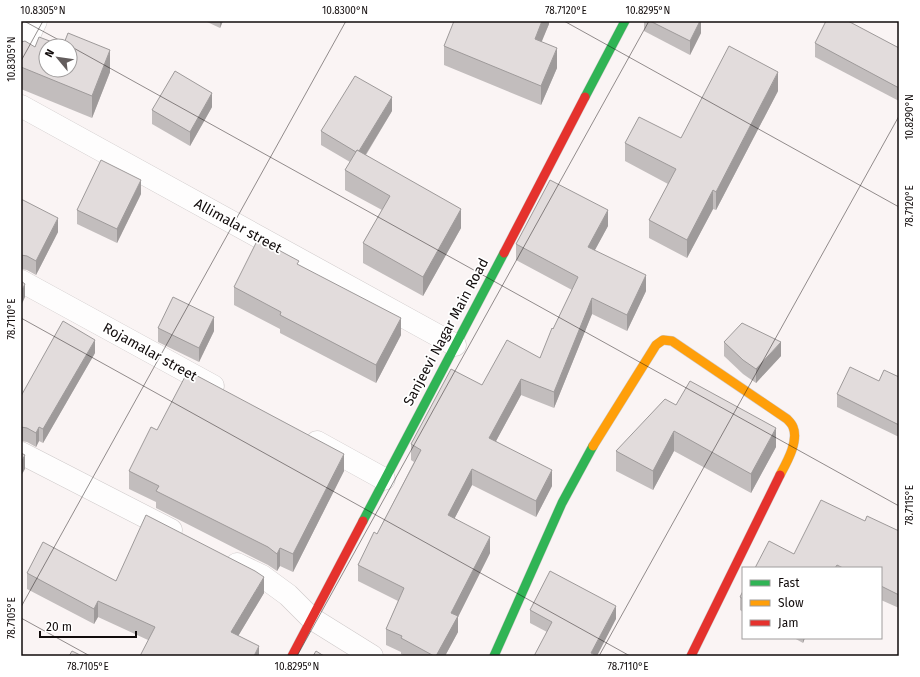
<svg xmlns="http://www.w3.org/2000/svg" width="920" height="677" font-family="'Fira Sans',sans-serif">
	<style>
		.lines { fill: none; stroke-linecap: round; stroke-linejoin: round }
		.street-casing { stroke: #cec9c9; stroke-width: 23 }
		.fast-casing { stroke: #cec9c9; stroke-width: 10 }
		.slow-casing { stroke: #cec9c9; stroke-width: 10 }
		.jam-casing { stroke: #cec9c9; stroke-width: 10 }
		.street { stroke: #fefdfd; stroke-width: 22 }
		.fast { stroke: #30b455; stroke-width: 9 }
		.slow { stroke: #ff9f0a; stroke-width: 9 }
		.jam { stroke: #e5322d; stroke-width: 9 }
		.wall { fill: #c2bdbd }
		.shaded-wall { fill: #9e9a9a }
		.building { fill: #e2dcdc; stroke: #9e9a9a; fill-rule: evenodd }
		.ticks { fill: none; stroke: #110b0b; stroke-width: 1; stroke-opacity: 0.45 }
		.labels { text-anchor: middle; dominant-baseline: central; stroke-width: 3.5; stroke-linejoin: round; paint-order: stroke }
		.street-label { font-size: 14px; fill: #110b0b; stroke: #fff }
		.neatline { fill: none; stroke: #110b0b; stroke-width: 1.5 }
		.ticks-label { font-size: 10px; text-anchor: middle; fill: #110b0b }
	</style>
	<rect width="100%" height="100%" fill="#faf4f4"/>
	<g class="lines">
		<g class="street-casing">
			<g id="street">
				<polyline points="21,52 36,21"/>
				<polyline points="21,106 455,345"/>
				<polyline points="21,281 213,386"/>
				<polyline points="317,442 384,479"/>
				<polyline points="21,453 171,530"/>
				<polyline points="237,564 262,576 288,595 311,618 372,656"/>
			</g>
		</g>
		<g class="fast-casing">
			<g id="fast">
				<polyline points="585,97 625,21"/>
				<polyline points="363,521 504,253"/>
				<polyline points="494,656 562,503 593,446"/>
			</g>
		</g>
		<g class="slow-casing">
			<path id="slow" d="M593 446 656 345 663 340 672 341 787 419C789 421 792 424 793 427 799 441 787 462 780 475"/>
		</g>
		<g class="jam-casing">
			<g id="jam">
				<polyline points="504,253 585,97"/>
				<polyline points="292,656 363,521"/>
				<polyline points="691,656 780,475"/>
			</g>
		</g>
		<use href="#street" class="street"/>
		<use href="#fast" class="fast"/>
		<use href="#slow" class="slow"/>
		<use href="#jam" class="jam"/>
	</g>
	<g class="wall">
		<polygon points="205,21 223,21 220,28"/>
		<polygon points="549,21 549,24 541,42 557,68 541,105 444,65 444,46"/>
		<polygon points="644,21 701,21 701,33 690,55 644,31"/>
		<polygon points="21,42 110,72 92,118 21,89"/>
		<polygon points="815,43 899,48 899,101 815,57"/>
		<polygon points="778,91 716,210 713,209 687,258 649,238 649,220 668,184 625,161 625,143 681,138"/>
		<polygon points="212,107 190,146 152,124 152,110"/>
		<polygon points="392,111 366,155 461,228 423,296 363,263 363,243 382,210 345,190 345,170 350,162 321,145 321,131"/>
		<polygon points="141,194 117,243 77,224 77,210"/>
		<polygon points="21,199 58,232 36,275 27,270 21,269"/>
		<polygon points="608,226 594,251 646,291 627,331 592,314 554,408 521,395 496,441 552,486 536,517 472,485 454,519 490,553 458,617 458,632 445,656 405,656 401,654 401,652 386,645 386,629 398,601 358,581 358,565 377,534 414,462 411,460 411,444 482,385 540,358 553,329 572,290 516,260 516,244"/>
		<polygon points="299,265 401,335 376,383 280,333 280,329 234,305 234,287"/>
		<polygon points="158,328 214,331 199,362 158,342"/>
		<polygon points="724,342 781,356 756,383 743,374 724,356"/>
		<polygon points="95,353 43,443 39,441 36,447 27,442 21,441 21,396"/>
		<polygon points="899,377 899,437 837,407 837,394 879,381"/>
		<polygon points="676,405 776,447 751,493 674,451 653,490 616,471 616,451"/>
		<polygon points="157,430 344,471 293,572 280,566 277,571 268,565 156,508 156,502 129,489 129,471"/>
		<polygon points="865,521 899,531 899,608 881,600 881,568 755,568 794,554"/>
		<polygon points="27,573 264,593 238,636 259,656 148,640 98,617 94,624 27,589"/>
		<polygon points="743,591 743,612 740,610 740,597"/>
		<polygon points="530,610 616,619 547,632 530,623"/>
		<polygon points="794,638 805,638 803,643"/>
	</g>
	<g class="shaded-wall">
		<polygon points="220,21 223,21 220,28"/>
		<polygon points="542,21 549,21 549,24 535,58 535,39"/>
		<polygon points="700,21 701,21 701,33 690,55 690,41"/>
		<polygon points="557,48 557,68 541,105 541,86"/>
		<polygon points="110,50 110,72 92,118 92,96"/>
		<polygon points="778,72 778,91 716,210 716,192"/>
		<polygon points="212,93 212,107 190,146 190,132"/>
		<polygon points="392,97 392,111 358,167 358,153"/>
		<polygon points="141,180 141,194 117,243 117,229"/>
		<polygon points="713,190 713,209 687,258 687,240"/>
		<polygon points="461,209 461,228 423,296 423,277"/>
		<polygon points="608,210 608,226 588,263 588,247"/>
		<polygon points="58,218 58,232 36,275 36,261"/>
		<polygon points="646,275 646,291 627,331 627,315"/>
		<polygon points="25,284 25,297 21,306 21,292"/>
		<polygon points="592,298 592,314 554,408 554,392"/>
		<polygon points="214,317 214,331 199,362 199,348"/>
		<polygon points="401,318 401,335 376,383 376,365"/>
		<polygon points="95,340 95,353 43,443 43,429"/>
		<polygon points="781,342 781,356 756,383 756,369"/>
		<polygon points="521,379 521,395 489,454 489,438"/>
		<polygon points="39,427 39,441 36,447 36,433"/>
		<polygon points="776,428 776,447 751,493 751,474"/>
		<polygon points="674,431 674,451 653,490 653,471"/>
		<polygon points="344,454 344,471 293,572 293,554"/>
		<polygon points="25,455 25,469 21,476 21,462"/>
		<polygon points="472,469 472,485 448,531 448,515"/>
		<polygon points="552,470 552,486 536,517 536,501"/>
		<polygon points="490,537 490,553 458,617 458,632 445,656 436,656 451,613"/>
		<polygon points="280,548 280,566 277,571 277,554"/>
		<polygon points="264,577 264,593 231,648 231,632"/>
		<polygon points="98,601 98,617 94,624 94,609"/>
		<polygon points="616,606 616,619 597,656 591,653"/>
		<polygon points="803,638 805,638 803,643"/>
		<polygon points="259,646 259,656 254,656"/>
	</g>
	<g class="building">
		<polygon points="454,21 542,21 535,39 557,48 541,86 444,46"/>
		<polygon points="650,21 700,21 690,41"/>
		<polygon points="826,21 848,21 899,48 899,88 815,43"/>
		<path d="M68 33 110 50 92 96 21 67V42L25 41 35 47 39 37 63 46ZM46 46H70V70H46Z"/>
		<polygon points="729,46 778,72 716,192 713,190 687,240 649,220 676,169 625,143 639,117 681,138"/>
		<polygon points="175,71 212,93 190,132 152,110"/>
		<polygon points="355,76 392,97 359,151 357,150 356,152 321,131"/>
		<polygon points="357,150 461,209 423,277 363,243 390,196 345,170"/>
		<polygon points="101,160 141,180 117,229 77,210"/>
		<polygon points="550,180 608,210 588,247 646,275 627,315 592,298 554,392 521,379 489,438 552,470 536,501 472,469 448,515 490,537 451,613 458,616 436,656 434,656 401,638 402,636 386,629 404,588 358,565 374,532 377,534 421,450 411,444 451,369 482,385 507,340 540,358 552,328 553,329 578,277 516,244"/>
		<polygon points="21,199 58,218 36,261 27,256 21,255"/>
		<polygon points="258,239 299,261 297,264 401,318 376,365 280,315 281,312 234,287"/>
		<polygon points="21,281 25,284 21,292"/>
		<polygon points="173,297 214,317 199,348 158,328"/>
		<polygon points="63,321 95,340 43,429 39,427 36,433 27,428 21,427 21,396"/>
		<polygon points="742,323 781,342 756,369 743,360 724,342"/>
		<polygon points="850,367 879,381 884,370 899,377 899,425 837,394"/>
		<polygon points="188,371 344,454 293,554 280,548 277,554 268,547 156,491 159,486 129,471 151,427 157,430"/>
		<polygon points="690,381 776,428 751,474 674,431 653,471 616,451 665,399 676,405"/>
		<polygon points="21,453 25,455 21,462"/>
		<polygon points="821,500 865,521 867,516 899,531 899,595 881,586 881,568 843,568 837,565 835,568 755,568 769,541 794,554"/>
		<polygon points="146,515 255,571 264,577 231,632 259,646 254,656 140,656 155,627 98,601 94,609 27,573 43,542 116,581"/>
		<polygon points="550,571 616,606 591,653 597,656 534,656 552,622 530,610"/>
		<polygon points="743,591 743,599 740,597"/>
		<polygon points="72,651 82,656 69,656"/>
		<polygon points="316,651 324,656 313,656"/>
	</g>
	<path class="ticks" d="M24 21 70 46M564 21 899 207M70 46 899 506M21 61 43 21M21 318 630 656M21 607 346 21M21 618 90 656M297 656 649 21M599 656 899 116"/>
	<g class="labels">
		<g class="street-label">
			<text transform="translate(238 226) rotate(29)">Allimalar street</text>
			<text transform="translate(446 332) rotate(-62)">Sanjeevi Nagar Main Road</text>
			<text transform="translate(150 352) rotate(29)">Rojamalar street</text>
		</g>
	</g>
	<rect width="920" height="677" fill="none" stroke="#ffffff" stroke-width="44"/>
	<rect x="742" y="567" width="140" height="72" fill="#ffffff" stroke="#a09d9d"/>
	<rect x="750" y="580" width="20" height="6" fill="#30b455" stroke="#a09d9d"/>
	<text x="778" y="587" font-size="12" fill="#110b0b">Fast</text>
	<rect x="750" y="600" width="20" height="6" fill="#ff9f0a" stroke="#a09d9d"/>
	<text x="778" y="607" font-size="12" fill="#110b0b">Slow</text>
	<rect x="750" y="620" width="20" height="6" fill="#e5322d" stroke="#a09d9d"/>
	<text x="778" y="627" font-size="12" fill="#110b0b">Jam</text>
	<g transform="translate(58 58) rotate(299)"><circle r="19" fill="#ffffff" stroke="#a09d9d"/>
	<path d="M0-3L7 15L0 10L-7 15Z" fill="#635d5d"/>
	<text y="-6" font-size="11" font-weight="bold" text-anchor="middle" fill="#110b0b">N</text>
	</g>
	<path d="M40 631v6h96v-6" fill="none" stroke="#110b0b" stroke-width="2"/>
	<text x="46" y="631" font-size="12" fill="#110b0b" stroke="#ffffff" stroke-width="3" paint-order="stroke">20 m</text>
	<rect x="22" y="22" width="876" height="633" class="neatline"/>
	<g class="ticks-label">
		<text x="43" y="14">10.8305°N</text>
		<text x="345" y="14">10.8300°N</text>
		<text x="566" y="14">78.7120°E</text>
		<text x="648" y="14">10.8295°N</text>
		<text transform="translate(11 59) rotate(-90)" y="4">10.8305°N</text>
		<text transform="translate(909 117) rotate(-90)" y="4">10.8290°N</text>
		<text transform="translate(909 206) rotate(-90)" y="4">78.7120°E</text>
		<text transform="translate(11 319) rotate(-90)" y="4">78.7110°E</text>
		<text transform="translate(909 505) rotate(-90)" y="4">78.7115°E</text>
		<text transform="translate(11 618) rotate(-90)" y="4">78.7105°E</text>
		<text x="88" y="670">78.7105°E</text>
		<text x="297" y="670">10.8295°N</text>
		<text x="628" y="670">78.7110°E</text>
	</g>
</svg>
